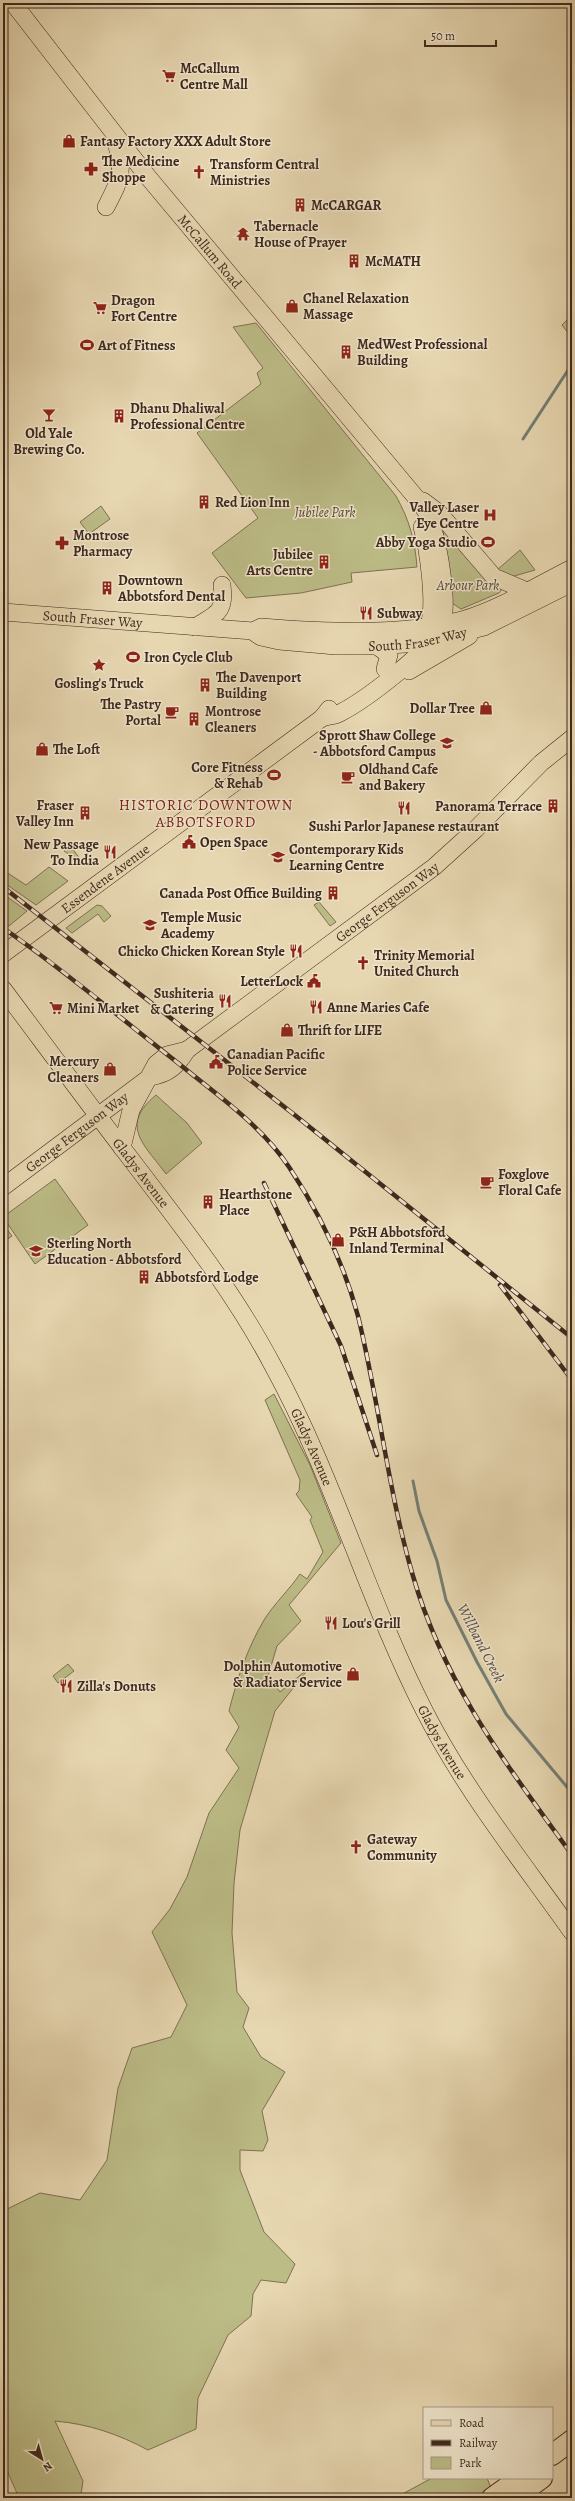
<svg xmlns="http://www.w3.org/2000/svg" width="575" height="2501" font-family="Alegreya,serif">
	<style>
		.green { fill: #bcbc87; stroke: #7e7252 }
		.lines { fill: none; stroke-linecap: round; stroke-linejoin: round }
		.stream { stroke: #747f76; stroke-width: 3 }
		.major-casing { stroke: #3f291e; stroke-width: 18 }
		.highway-casing { stroke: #3f291e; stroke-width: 22 }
		.major { stroke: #e7d7b1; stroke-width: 17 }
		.highway { stroke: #e7d7b1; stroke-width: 20 }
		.rail-casing { stroke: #3f291e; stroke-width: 4.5 }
		.rail { stroke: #efe5cc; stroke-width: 3; stroke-dasharray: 9; stroke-linecap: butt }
		.labels { text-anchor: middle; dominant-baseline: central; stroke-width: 3; stroke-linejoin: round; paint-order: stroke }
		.poi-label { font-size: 14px; font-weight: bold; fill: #3f291e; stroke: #efe5cc; text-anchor: start }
		.street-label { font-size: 14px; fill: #3f291e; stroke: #efe5cc }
		.park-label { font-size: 14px; font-style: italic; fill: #584633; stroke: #efe5cc }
		.neighbourhood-label { font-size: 15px; letter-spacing: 1px; fill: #7a1f14; stroke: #efe5cc }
		.water-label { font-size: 15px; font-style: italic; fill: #554d43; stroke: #efe5cc }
	</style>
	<rect width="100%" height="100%" fill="#e7d7b1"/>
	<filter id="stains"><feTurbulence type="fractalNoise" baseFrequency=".005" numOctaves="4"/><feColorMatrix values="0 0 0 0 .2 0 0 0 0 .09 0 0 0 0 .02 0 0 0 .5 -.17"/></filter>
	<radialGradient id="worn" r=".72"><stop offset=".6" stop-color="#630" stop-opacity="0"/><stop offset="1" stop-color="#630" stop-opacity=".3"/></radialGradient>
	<g class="green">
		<polygon points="569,3 572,3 572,233 570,235"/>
		<polygon points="572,315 572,338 562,325"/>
		<path d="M256 323 396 496C409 519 415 540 417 567L351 573 352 582 301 593 246 598 212 553 258 518 197 433 261 384 257 373 263 368 233 327Z"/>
		<polygon points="101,506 110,519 89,534 80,522"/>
		<polygon points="439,519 492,585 502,589 499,593 461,609 452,603 443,533"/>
		<polygon points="520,550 535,570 511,577 497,570"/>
		<polygon points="68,843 81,860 80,862 64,851"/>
		<polygon points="49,867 68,881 36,905 3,882 3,870 26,885"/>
		<polygon points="3,894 27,911 9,926 3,922"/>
		<polygon points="319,902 336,922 330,926 314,905"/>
		<polygon points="97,905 102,906 111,916 104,922 98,914 72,933 66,928"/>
		<path d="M156 1095 187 1123 202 1143 166 1174C144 1144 119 1126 156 1095Z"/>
		<polygon points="55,1179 88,1225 35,1264 3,1217"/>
		<polygon points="3,1224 12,1236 3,1242"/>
		<path d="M274 1394 310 1465 341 1543 289 1605 301 1621 277 1646 268 1676 280 1692 310 1667 275 1711 240 1830 234 1883 232 1933 237 1992 249 2008 243 2027 261 2057 285 2072 262 2111 268 2140 263 2151 240 2150V2170L264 2232 295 2264 286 2283 261 2280 253 2294 251 2316 228 2335 198 2398 196 2429 148 2450C118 2434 89 2424 55 2421L83 2481 81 2494 84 2498H19L3 2461V2211L40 2193 80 2200 107 2160 118 2088 132 2048 171 2037 187 2005 152 1932 170 1909 187 1877 209 1813 239 1768 226 1750 239 1727 229 1711C237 1679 247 1649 264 1620 274 1604 289 1590 300 1574L307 1579 323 1552 310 1520 312 1517 296 1494 299 1491 300 1480 265 1400Z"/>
		<polygon points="68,1664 74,1671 58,1683 53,1676"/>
		<polygon points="432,2478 487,2478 491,2488 477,2498 395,2498"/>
	</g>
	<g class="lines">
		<g class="stream">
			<polyline points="523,439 572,364"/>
			<polyline points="413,1481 419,1511 437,1561 446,1600 477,1662 506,1714 572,1793"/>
		</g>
		<g class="major-casing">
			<g id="major">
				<path id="s1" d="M13 3 148 177 418 500C422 506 427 511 429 518 438 540 449 601 442 623 434 649 365 700 340 713 335 716 328 716 322 718"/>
				<path d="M106 207C121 178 125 172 115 139"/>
				<polyline points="423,501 439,513 494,577 527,591"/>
				<path id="s2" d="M3 612 253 631 261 627C323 632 402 636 462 620 500 609 536 586 572 568"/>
				<path d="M195 627C216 614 226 613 222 585"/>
				<path id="s3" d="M255 633 261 637 279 641 336 646H377L418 643 484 627 572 583"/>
				<path d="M419 640C423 636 427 630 429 625 436 604 428 548 422 527"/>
				<polyline points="377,646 389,655 385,669"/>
				<polyline points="409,671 469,636"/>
				<path id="s4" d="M3 954 322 718 329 709"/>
				<path id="s5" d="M3 989C45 1045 87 1102 130 1158 180 1224 233 1290 272 1364 333 1475 367 1598 424 1710 464 1789 521 1860 572 1932"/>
				<polyline points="122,1148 131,1110 156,1064 167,1055 187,1050"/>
				<path id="s6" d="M3 1187 150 1077C169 1074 177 1066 187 1050L434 867 476 829 541 763 572 738"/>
			</g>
		</g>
		<g class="highway-casing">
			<g id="highway">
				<polyline points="552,2455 572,2440"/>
				<polyline points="492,2498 520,2478"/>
				<polyline points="515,2498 542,2478"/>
			</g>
		</g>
		<use href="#major" class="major"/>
		<use href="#highway" class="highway"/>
		<g class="rail-casing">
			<g id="rail">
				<polyline points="3,887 296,1116 572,1338"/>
				<path d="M3 928C63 969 120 1018 178 1063 217 1095 261 1125 289 1167 319 1212 344 1264 358 1316 379 1402 388 1491 413 1576 445 1686 507 1765 572 1855"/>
				<polyline points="264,1183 341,1346 377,1455"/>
				<polyline points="500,1285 572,1380"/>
			</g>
		</g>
		<use href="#rail" class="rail"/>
	</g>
	<defs>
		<g id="supermarket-bare" transform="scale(1.08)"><path d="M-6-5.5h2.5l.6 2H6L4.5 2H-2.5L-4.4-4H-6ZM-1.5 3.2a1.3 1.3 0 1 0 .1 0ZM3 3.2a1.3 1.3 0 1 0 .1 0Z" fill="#8f2418" stroke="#efe5cc" stroke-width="2.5" paint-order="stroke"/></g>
		<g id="shop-bare" transform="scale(1.08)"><path d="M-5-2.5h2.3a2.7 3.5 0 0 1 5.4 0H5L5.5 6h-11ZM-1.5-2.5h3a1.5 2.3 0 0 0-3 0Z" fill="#8f2418" stroke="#efe5cc" stroke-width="2.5" paint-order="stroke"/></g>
		<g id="pharmacy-bare" transform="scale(1.08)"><path d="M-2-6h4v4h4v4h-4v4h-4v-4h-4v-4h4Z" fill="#8f2418" stroke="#efe5cc" stroke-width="2.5" paint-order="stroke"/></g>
		<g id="church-bare" transform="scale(1.08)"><path d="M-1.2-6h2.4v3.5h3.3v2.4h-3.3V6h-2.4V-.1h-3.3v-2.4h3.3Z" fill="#8f2418" stroke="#efe5cc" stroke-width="2.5" paint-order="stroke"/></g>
		<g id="building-bare" transform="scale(1.08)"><path d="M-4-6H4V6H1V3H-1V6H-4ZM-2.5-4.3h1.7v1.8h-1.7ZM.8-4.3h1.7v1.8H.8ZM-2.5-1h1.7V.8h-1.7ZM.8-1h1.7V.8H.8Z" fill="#8f2418" stroke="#efe5cc" stroke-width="2.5" paint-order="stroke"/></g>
		<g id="temple-bare" transform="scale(1.08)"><path d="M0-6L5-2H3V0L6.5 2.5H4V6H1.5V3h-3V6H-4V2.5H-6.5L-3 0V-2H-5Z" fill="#8f2418" stroke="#efe5cc" stroke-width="2.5" paint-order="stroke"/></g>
		<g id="stadium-bare" transform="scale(1.08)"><path d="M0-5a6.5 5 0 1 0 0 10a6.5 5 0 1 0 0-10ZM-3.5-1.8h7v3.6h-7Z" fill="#8f2418" stroke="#efe5cc" stroke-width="2.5" paint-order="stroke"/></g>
		<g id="bar-bare" transform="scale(1.08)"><path d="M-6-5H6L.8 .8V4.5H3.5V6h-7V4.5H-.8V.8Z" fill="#8f2418" stroke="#efe5cc" stroke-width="2.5" paint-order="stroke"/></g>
		<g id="hospital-bare" transform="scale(1.08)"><path d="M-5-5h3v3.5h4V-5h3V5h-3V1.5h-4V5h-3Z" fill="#8f2418" stroke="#efe5cc" stroke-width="2.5" paint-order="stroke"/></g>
		<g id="restaurant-bare" transform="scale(1.08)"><path d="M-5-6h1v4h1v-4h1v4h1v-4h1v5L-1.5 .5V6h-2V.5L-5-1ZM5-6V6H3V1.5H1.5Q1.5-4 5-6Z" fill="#8f2418" stroke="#efe5cc" stroke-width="2.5" paint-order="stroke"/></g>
		<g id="sight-bare" transform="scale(1.08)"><path d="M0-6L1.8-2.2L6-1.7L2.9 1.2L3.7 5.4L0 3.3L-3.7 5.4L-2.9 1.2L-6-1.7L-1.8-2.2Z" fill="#8f2418" stroke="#efe5cc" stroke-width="2.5" paint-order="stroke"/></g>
		<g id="cafe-bare" transform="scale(1.08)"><path d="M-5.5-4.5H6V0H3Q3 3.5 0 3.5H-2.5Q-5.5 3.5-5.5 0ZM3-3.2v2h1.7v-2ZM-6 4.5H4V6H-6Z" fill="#8f2418" stroke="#efe5cc" stroke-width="2.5" paint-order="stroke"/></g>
		<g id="university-bare" transform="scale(1.08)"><path d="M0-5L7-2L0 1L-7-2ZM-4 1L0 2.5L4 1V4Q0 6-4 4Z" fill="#8f2418" stroke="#efe5cc" stroke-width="2.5" paint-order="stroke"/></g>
		<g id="civic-bare" transform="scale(1.08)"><path d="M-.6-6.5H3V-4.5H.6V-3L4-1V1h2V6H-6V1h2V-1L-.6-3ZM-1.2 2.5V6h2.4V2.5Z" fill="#8f2418" stroke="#efe5cc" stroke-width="2.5" paint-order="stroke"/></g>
		<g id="school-bare" transform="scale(1.08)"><path d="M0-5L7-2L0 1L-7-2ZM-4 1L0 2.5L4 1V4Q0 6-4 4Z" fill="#8f2418" stroke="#efe5cc" stroke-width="2.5" paint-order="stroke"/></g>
	</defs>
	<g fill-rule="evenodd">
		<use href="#supermarket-bare" x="169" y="76"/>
		<use href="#shop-bare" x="69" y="141"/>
		<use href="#pharmacy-bare" x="91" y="169"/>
		<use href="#church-bare" x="199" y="172"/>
		<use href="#building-bare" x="300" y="205"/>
		<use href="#temple-bare" x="243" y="234"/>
		<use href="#building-bare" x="354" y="261"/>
		<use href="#shop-bare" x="292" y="306"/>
		<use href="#supermarket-bare" x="100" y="308"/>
		<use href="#stadium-bare" x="87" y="345"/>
		<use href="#building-bare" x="346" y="352"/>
		<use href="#bar-bare" x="49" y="415"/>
		<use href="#building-bare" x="119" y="416"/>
		<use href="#building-bare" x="204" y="502"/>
		<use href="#hospital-bare" x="490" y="515"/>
		<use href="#stadium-bare" x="488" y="542"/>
		<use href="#pharmacy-bare" x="62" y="543"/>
		<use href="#building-bare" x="324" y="562"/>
		<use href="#building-bare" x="107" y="588"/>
		<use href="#restaurant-bare" x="366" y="613"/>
		<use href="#stadium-bare" x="133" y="657"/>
		<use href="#sight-bare" x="99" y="665"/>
		<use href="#building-bare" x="205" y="685"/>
		<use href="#shop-bare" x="486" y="708"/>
		<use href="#cafe-bare" x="172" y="712"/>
		<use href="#building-bare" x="194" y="719"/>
		<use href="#university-bare" x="447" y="743"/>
		<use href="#shop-bare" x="42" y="749"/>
		<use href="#stadium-bare" x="274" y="775"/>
		<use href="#cafe-bare" x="348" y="777"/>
		<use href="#building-bare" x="553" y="806"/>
		<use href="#restaurant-bare" x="404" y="808"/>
		<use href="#building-bare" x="85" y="813"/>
		<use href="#civic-bare" x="189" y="842"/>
		<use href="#restaurant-bare" x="110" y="852"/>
		<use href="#school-bare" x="278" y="857"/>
		<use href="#building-bare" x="333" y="893"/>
		<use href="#school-bare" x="150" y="925"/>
		<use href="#restaurant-bare" x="296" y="951"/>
		<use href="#church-bare" x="363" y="963"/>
		<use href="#civic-bare" x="314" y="981"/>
		<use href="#restaurant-bare" x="225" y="1001"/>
		<use href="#restaurant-bare" x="316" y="1007"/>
		<use href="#supermarket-bare" x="56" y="1008"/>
		<use href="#shop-bare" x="287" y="1030"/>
		<use href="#civic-bare" x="216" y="1062"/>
		<use href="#shop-bare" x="110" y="1069"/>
		<use href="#cafe-bare" x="487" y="1182"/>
		<use href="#building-bare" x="208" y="1202"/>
		<use href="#shop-bare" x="338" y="1240"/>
		<use href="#school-bare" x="36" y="1251"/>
		<use href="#building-bare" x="144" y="1277"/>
		<use href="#restaurant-bare" x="331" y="1623"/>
		<use href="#shop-bare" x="353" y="1674"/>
		<use href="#restaurant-bare" x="66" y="1686"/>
		<use href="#church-bare" x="356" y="1847"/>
	</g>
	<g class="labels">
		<g class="poi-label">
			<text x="180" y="68">McCallum<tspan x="180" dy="16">Centre Mall</tspan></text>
			<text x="80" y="141">Fantasy Factory XXX Adult Store</text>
			<text x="102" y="161">The Medicine<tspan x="102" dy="16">Shoppe</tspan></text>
			<text x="210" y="164">Transform Central<tspan x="210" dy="16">Ministries</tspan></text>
			<text x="311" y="205">McCARGAR</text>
			<text x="254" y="226">Tabernacle<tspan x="254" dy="16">House of Prayer</tspan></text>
			<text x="365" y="261">McMATH</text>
			<text x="303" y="298">Chanel Relaxation<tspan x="303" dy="16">Massage</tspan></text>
			<text x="111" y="300">Dragon<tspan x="111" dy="16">Fort Centre</tspan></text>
			<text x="357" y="344">MedWest Professional<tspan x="357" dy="16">Building</tspan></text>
			<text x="98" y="345">Art of Fitness</text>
			<text x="130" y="408">Dhanu Dhaliwal<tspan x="130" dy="16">Professional Centre</tspan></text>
			<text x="49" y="433" text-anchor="middle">Old Yale<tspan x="49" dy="16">Brewing Co.</tspan></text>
			<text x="215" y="502">Red Lion Inn</text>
			<text x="479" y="507" text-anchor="end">Valley Laser<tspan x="479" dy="16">Eye Centre</tspan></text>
			<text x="73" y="535">Montrose<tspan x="73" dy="16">Pharmacy</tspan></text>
			<text x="477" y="542" text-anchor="end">Abby Yoga Studio</text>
			<text x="313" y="554" text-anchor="end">Jubilee<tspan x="313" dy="16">Arts Centre</tspan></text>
			<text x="118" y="580">Downtown<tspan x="118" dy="16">Abbotsford Dental</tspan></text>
			<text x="377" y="613">Subway</text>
			<text x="144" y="657">Iron Cycle Club</text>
			<text x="216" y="677">The Davenport<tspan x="216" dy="16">Building</tspan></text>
			<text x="99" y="683" text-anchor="middle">Gosling's Truck</text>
			<text x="161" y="704" text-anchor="end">The Pastry<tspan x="161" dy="16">Portal</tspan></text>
			<text x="475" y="708" text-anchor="end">Dollar Tree</text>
			<text x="205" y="711">Montrose<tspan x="205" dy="16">Cleaners</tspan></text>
			<text x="436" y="735" text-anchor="end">Sprott Shaw College<tspan x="436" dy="16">- Abbotsford Campus</tspan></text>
			<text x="53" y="749">The Loft</text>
			<text x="263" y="767" text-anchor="end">Core Fitness<tspan x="263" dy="16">&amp; Rehab</tspan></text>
			<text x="359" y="769">Oldhand Cafe<tspan x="359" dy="16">and Bakery</tspan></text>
			<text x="74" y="805" text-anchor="end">Fraser<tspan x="74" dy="16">Valley Inn</tspan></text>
			<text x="542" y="806" text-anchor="end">Panorama Terrace</text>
			<text x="404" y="826" text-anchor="middle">Sushi Parlor Japanese restaurant</text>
			<text x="200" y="842">Open Space</text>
			<text x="99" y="844" text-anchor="end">New Passage<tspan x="99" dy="16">To India</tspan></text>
			<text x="289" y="849">Contemporary Kids<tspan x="289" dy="16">Learning Centre</tspan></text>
			<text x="322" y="893" text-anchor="end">Canada Post Office Building</text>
			<text x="161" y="917">Temple Music<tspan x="161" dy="16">Academy</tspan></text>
			<text x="285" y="951" text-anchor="end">Chicko Chicken Korean Style</text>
			<text x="374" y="955">Trinity Memorial<tspan x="374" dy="16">United Church</tspan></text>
			<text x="303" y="981" text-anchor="end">LetterLock</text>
			<text x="214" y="993" text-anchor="end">Sushiteria<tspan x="214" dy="16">&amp; Catering</tspan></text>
			<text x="327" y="1007">Anne Maries Cafe</text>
			<text x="67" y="1008">Mini Market</text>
			<text x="298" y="1030">Thrift for LIFE</text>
			<text x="227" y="1054">Canadian Pacific<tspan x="227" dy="16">Police Service</tspan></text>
			<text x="99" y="1061" text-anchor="end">Mercury<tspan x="99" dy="16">Cleaners</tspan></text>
			<text x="498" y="1174">Foxglove<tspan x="498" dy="16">Floral Cafe</tspan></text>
			<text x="219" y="1194">Hearthstone<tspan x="219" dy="16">Place</tspan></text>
			<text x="349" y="1232">P&amp;H Abbotsford<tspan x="349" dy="16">Inland Terminal</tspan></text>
			<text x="47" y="1243">Sterling North<tspan x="47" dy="16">Education - Abbotsford</tspan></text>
			<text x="155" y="1277">Abbotsford Lodge</text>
			<text x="342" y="1623">Lou's Grill</text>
			<text x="342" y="1666" text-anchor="end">Dolphin Automotive<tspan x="342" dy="16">&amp; Radiator Service</tspan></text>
			<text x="77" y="1686">Zilla's Donuts</text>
			<text x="367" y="1839">Gateway<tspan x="367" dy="16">Community</tspan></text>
		</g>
		<g class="street-label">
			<text stroke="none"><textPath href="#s1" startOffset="317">McCallum Road</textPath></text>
			<text stroke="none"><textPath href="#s2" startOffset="90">South Fraser Way</textPath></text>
			<text stroke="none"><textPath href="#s3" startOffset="165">South Fraser Way</textPath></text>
			<text stroke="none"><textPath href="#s4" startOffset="127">Essendene Avenue</textPath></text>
			<text stroke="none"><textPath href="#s6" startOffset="480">George Ferguson Way</textPath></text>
			<text stroke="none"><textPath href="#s6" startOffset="92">George Ferguson Way</textPath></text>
			<text stroke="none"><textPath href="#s5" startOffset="230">Gladys Avenue</textPath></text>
			<text stroke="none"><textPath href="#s5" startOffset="554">Gladys Avenue</textPath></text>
			<text stroke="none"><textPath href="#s5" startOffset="877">Gladys Avenue</textPath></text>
		</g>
		<g class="park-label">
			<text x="325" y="512">Jubilee Park</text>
			<text x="468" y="585">Arbour Park</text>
		</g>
		<g class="neighbourhood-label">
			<text x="206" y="805">HISTORIC DOWNTOWN<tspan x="206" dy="17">ABBOTSFORD</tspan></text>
		</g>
		<g class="water-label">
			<text transform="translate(481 1643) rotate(63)">Willband Creek</text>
		</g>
	</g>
	<rect width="575" height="2501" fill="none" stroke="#e7d7b1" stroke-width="16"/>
	<rect x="4" y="4" width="567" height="2493" fill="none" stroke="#3f291e" stroke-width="2"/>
	<rect x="8" y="8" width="559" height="2485" fill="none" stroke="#3f291e"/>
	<rect x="423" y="2407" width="130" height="72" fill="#efe5cc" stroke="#a99a86"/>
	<rect x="431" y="2420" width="20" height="6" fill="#e7d7b1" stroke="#a99a86"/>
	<text x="459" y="2427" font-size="12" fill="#3f291e">Road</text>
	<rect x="431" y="2440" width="20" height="6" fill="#3f291e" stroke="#a99a86"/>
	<text x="459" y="2447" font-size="12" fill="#3f291e">Railway</text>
	<rect x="431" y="2457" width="20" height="12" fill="#bcbc87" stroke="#a99a86"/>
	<text x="459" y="2467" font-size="12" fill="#3f291e">Park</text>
	<g transform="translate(42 2459) rotate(143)" stroke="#efe5cc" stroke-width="3" paint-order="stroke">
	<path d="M0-3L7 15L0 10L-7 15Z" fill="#3f291e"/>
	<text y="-6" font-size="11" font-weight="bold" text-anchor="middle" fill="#3f291e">N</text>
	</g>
	<path d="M425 40v6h71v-6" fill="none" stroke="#3f291e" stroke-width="2"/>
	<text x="431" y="40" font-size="12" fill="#3f291e" stroke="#efe5cc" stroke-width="3" paint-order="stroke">50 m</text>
	<rect width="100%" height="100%" filter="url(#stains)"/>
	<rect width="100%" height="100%" fill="url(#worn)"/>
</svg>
